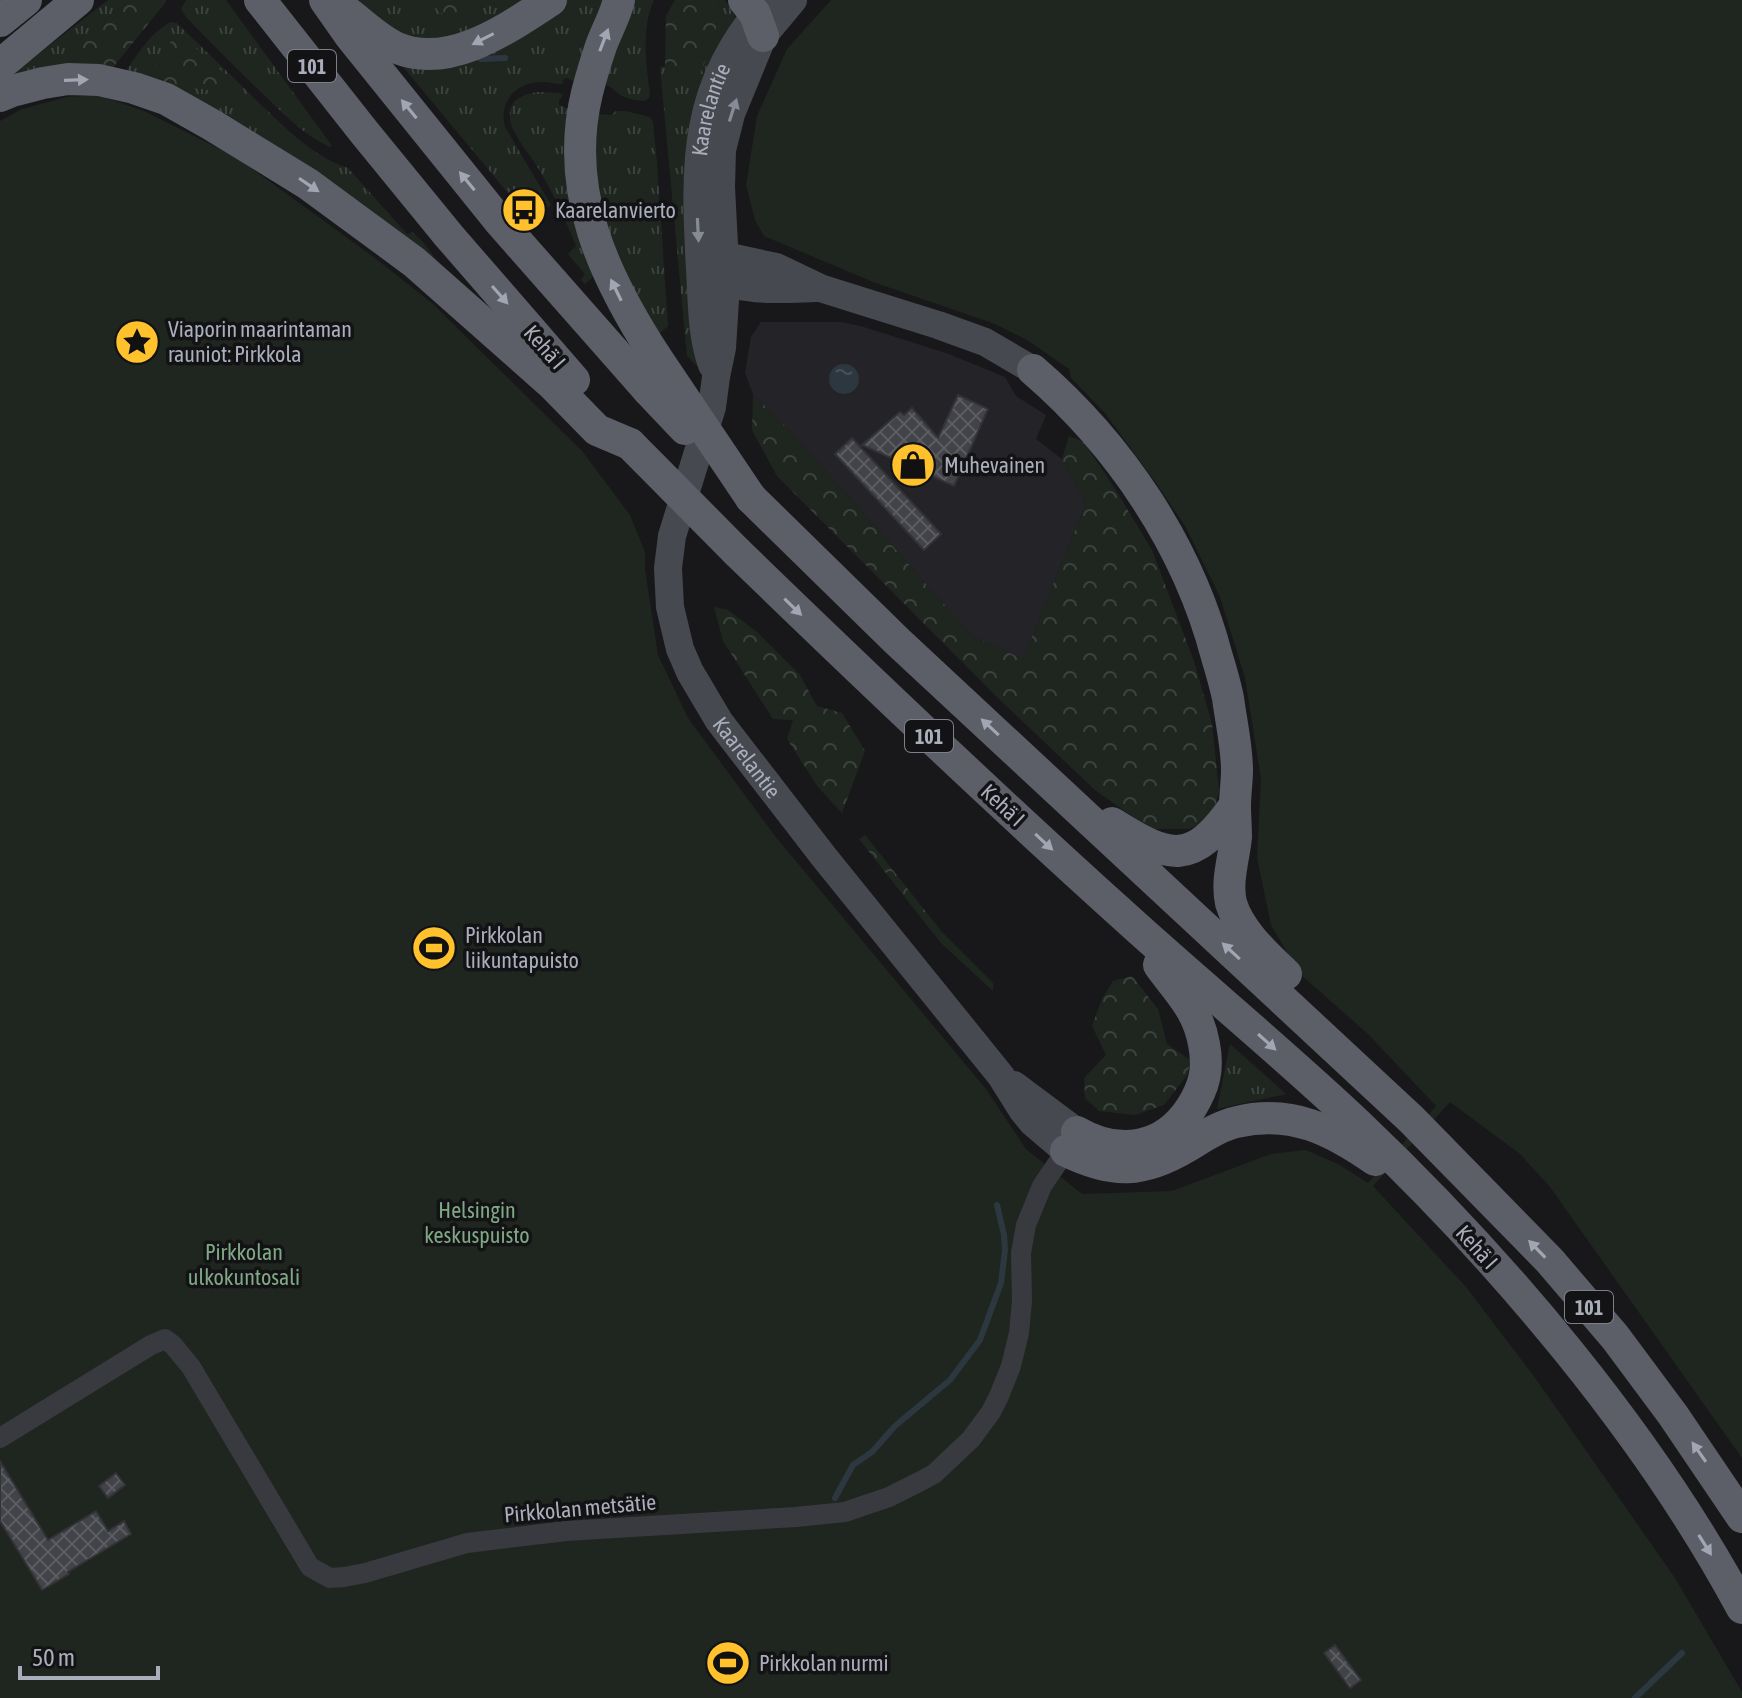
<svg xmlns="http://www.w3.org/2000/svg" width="1742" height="1698" font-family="'Asap Condensed',sans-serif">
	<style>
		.built { fill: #242428 }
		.grass { fill: url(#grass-tufts) }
		.forest { fill: url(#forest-crowns) }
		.green { fill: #1e261f }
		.water { fill: url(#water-ripples) }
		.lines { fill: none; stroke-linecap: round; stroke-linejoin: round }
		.stream { stroke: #2d3740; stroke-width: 6 }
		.building { fill: url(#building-cross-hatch); stroke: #323237; stroke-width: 2 }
		.minor { stroke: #393a40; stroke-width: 20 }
		.secondary { stroke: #474950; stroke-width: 28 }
		.trunk { stroke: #5c5e68; stroke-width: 32 }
		.trunk-bridge { stroke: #5c5e68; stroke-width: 32 }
		.oneway { fill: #a2a6b3 }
		.oneway2 { fill: #878b96 }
		.labels { text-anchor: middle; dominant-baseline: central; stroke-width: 7; stroke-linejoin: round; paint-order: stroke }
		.shield { fill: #131316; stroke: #7d808a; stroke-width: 2 }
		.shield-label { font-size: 20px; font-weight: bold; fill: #aaaebb }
		.street-label { font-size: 22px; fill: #aaaebb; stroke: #131316 }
		.poi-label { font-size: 22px; fill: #aaaebb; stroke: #131316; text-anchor: start }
		.park-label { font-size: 22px; fill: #7fa884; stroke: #131316 }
	</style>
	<defs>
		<pattern id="grass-tufts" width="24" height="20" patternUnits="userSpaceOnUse" patternTransform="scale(2)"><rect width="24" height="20" fill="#1e261f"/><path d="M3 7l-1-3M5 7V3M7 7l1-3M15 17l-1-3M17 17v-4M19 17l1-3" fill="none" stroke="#3c433e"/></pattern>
		<pattern id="forest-crowns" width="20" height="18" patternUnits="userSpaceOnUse" patternTransform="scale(2)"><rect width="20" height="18" fill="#1e261f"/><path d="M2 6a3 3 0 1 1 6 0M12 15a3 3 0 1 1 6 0" fill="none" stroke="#3c433e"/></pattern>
		<pattern id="water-ripples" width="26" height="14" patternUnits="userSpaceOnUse" patternTransform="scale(2)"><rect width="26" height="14" fill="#2d3740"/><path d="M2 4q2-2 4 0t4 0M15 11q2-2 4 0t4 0" fill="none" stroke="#49515a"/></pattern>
		<pattern id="building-cross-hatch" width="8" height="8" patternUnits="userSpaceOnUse" patternTransform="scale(2)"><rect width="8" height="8" fill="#424348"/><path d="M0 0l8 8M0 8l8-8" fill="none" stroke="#5b5c60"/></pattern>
	</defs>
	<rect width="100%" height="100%" fill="#18181b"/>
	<polygon class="built" points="761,322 842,322 864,327 949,354 1005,377 1016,396 1046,415 1036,439 1062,459 1086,503 1023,659 972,636 799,440 753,394 745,373 751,337"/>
	<g class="grass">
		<polygon points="108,0 130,0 72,45 98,69 16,80 14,73"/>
		<path d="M186 0H226L332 146 330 147C303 135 283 113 262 93 236 68 211 43 186 17L181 9Z"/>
		<polygon points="358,0 427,0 449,19 504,0 532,0 443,43 406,40 363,7"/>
		<path d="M564 0H605L577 82 566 78 563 80 562 84C556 84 549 82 543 82 517 81 498 101 505 127L551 205 535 218 534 209 526 199H513L394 56Z"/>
		<path d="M632 0H654C641 28 646 64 650 94L649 98 644 101C636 100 626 99 619 94 613 89 610 86 602 83Z"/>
		<polygon points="719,0 725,0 736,18 700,369 687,356 660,67 665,66 688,76 715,36"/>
		<path d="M171 22 177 23 184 30C209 54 234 78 259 103 285 127 313 157 348 168L407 234 412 232 422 241 442 267 124 74C136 56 151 32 171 22Z"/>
		<path d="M537 92 560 93 563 95 559 101V105L571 110 596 274 585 284 581 280 585 274 568 254 576 246C566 221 555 196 541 173 533 157 512 136 510 119 508 100 521 95 537 92Z"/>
		<polygon points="616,111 625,111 650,117 653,122 657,163 668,326 659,334 615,259 597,187 592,150 597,114 611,115"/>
		<polygon points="1230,1044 1286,1094 1217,1109"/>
	</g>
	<g class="forest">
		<polygon points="130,0 166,0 166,2 110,71 98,69 74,55 72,45"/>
		<polygon points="427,0 504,0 449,19"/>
		<polygon points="675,0 719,0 715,36 700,74 688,76 665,66 666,16"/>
		<polygon points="171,41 191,44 234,82 217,91 159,84 153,77 157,64"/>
		<polygon points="753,394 799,440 972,636 1023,659 1086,503 1062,459 1069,436 1084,442 1117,492 1152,550 1194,661 1212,724 1219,790 1213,819 1189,829 1150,829 1095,790 996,696 777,476 752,430"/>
		<polygon points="714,607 728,610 757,632 800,675 817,706 842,713 865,751 842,813 818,787 787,739 793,720 773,719 723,641"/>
		<polygon points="865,835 942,932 993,983 993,991 941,943 859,839"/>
		<polygon points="1132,976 1158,1009 1167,1044 1190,1060 1188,1074 1164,1105 1135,1115 1099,1111 1085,1098 1084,1078 1106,1055 1092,1026 1102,999 1113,981"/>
	</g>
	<polygon class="green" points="831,0 1742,0 1742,1458 1550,1187 1520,1154 1450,1102 1373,1186 1466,1287 1536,1379 1675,1578 1742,1692 1742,1698 0,1698 0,121 22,109 67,97 98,95 144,111 236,157 375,258 433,304 582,451 630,515 645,552 645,569 658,655 688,718 775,836 986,1089 1026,1149 1082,1194 1172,1191 1271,1154 1306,1150 1340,1165 1368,1183 1436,1106 1368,1034 1300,974 1271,925 1257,858 1261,779 1245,678 1220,597 1185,526 1156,483 1105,413 1071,378 1069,369 1027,340 995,324 873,282 764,236 755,220 746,185 757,116 787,49"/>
	<circle class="water" cx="844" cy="379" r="15"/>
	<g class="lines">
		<g class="stream">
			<polyline points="481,59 505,58"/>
			<polyline points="835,1498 853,1465 872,1452 895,1426 950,1380 980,1340 1001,1283 1005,1250 1004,1235 997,1205"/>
			<polyline points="1635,1698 1682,1653"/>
		</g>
	</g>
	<g class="building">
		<polygon points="958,395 988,409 954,486 862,445 900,412 904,415 912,408 938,438"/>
		<polygon points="852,438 941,534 924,550 835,454"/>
		<polygon points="0,1461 48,1540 96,1511 108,1531 124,1521 131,1534 68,1572 69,1574 42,1590 0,1521"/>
		<polygon points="116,1473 125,1485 108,1498 99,1486"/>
		<polygon points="1335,1645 1361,1680 1350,1688 1324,1653"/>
	</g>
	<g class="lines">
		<polyline class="minor" points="0,1438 151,1345 165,1339 173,1345 191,1367 310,1567 330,1578 344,1577 365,1573 467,1543 566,1531 796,1517 845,1512 889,1497 919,1482 934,1474 971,1439 991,1412 999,1396 1011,1366 1019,1333 1022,1301 1021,1253 1026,1225 1042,1186 1073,1140"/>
		<g class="secondary">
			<path id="s1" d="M793 0 763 36 731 114 722 150 721 187 726 284 722 348 716 377 712 407 672 536 668 568 670 607 680 649 690 672 719 721 824 857 1001 1076 1023 1111 1032 1122 1066 1151"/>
			<polyline points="711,264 725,256 776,267 820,288 938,325 985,342 1033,370"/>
			<path d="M712 276C742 293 782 289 816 288"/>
			<path id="s2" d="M712 365C701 334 702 301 700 269 694 162 692 85 768 0"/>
			<polyline points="1014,1085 1077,1132"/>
		</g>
		<g class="trunk">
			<polyline points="260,0 364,132 449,236 574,380"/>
			<polyline points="325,0 351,37 500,222 648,390"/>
			<path d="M619 0C615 16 607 30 601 46 596 61 591 77 587 93 563 191 604 277 656 357"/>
			<polyline points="744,0 755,14 763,36"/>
			<path d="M347 12C363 24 379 40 397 48 450 70 508 28 551 0"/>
			<polyline points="0,21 26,0"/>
			<polyline points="0,65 78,0"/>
			<polyline points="0,96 12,91 43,83 68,79 99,80 134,88 166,99 212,125 308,184 414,262 553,385 597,430 630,444"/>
			<path d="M1033 370C1120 445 1188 546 1217 657 1221 670 1225 684 1228 698 1231 721 1237 747 1237 770 1237 782 1235 794 1235 806 1235 816 1236 827 1236 837 1234 858 1226 881 1231 903 1239 931 1266 955 1286 974"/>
			<polyline points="751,498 897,641 1411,1119 1550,1261 1615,1337 1673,1415 1742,1517"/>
			<path d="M737 552C864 675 992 797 1123 915 1201 986 1283 1053 1359 1125 1503 1262 1648 1433 1742 1608"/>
			<path d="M1112 823C1170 860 1193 866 1235 805"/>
			<path d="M1077 1132C1118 1156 1164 1150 1191 1108 1204 1087 1209 1070 1204 1044 1198 1009 1179 993 1159 965"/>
			<path d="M1066 1151C1113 1174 1143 1173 1188 1146 1203 1137 1219 1126 1237 1122 1291 1109 1332 1130 1375 1160"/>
		</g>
		<g class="trunk-bridge">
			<polyline points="656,357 751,498"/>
			<polyline points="648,390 685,429"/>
			<polyline points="630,444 737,552"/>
		</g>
	</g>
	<defs><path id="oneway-solid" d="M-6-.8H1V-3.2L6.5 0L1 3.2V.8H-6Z" transform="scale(2)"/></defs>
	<g class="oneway">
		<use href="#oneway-solid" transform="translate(483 39) rotate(153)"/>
		<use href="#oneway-solid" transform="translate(604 40) rotate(-69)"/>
		<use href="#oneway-solid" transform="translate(76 80) rotate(-2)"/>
		<use href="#oneway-solid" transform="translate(409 109) rotate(-129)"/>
		<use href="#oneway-solid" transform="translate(467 181) rotate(-129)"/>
		<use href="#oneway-solid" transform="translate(309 185) rotate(34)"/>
		<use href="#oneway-solid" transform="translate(616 290) rotate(-116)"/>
		<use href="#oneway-solid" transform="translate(500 295) rotate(49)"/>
		<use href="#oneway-solid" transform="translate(793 607) rotate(44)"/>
		<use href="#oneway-solid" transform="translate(990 727) rotate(-137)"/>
		<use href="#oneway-solid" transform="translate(1044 842) rotate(43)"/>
		<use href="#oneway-solid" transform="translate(1231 951) rotate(-137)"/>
		<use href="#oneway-solid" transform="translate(1267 1042) rotate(42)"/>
		<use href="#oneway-solid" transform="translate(1537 1249) rotate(-134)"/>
		<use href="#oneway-solid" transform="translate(1699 1452) rotate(-125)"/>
		<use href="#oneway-solid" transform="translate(1705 1545) rotate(58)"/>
	</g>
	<g class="oneway2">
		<use href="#oneway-solid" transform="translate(733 110) rotate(-72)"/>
		<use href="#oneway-solid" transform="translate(698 230) rotate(87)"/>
	</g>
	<defs>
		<g id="bus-disc" transform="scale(2.3)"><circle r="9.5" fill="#ffc22c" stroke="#131316"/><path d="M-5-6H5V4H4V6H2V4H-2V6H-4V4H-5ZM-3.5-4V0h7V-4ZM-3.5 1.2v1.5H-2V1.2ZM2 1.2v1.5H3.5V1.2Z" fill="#111"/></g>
		<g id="sight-disc" transform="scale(2.3)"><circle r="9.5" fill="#ffc22c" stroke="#131316"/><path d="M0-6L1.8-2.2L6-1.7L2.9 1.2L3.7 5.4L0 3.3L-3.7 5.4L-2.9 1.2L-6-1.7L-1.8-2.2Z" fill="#111"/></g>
		<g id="shop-disc" transform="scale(2.3)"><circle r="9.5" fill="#ffc22c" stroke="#131316"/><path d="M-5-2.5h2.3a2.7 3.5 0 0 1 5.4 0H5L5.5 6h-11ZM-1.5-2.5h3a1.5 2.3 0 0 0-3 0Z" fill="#111"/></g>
		<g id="stadium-disc" transform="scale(2.3)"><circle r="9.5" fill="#ffc22c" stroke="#131316"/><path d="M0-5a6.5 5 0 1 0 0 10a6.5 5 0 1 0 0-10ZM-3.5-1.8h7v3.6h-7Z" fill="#111"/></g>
	</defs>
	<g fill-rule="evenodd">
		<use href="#bus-disc" x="524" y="210"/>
		<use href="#sight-disc" x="137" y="342"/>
		<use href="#shop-disc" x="913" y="465"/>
		<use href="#stadium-disc" x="434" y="948"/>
		<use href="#stadium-disc" x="728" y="1663"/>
	</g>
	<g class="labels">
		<g class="shield">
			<rect x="288" y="50" width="48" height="32" rx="6"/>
			<rect x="905" y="720" width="48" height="32" rx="6"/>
			<rect x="1565" y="1291" width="48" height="32" rx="6"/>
		</g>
		<g class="shield-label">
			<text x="312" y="66">101</text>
			<text x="929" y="736">101</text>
			<text x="1589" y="1307">101</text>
		</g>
		<g class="street-label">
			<text stroke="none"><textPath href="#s2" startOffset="258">Kaarelantie</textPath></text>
			<text transform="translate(545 347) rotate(49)">Kehä I</text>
			<text stroke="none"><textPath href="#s1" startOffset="804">Kaarelantie</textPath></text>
			<text transform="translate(1003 805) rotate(43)">Kehä I</text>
			<text transform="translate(1477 1247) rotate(48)">Kehä I</text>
			<text transform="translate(580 1508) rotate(-5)">Pirkkolan metsätie</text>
		</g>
		<g class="poi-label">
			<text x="555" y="210">Kaarelanvierto</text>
			<text x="168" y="329">Viaporin maarintaman<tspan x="168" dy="25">rauniot: Pirkkola</tspan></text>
			<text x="944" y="465">Muhevainen</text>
			<text x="465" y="935">Pirkkolan<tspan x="465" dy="25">liikuntapuisto</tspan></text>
			<text x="759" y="1663">Pirkkolan nurmi</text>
		</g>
		<g class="park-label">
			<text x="477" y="1210">Helsingin<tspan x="477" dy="25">keskuspuisto</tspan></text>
			<text x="244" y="1252">Pirkkolan<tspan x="244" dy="25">ulkokuntosali</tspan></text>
		</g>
	</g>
	<path d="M20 1666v12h138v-12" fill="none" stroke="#aaaebb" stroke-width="4"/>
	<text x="32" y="1666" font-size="24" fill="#aaaebb" stroke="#131316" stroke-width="6" paint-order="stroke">50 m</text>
</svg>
